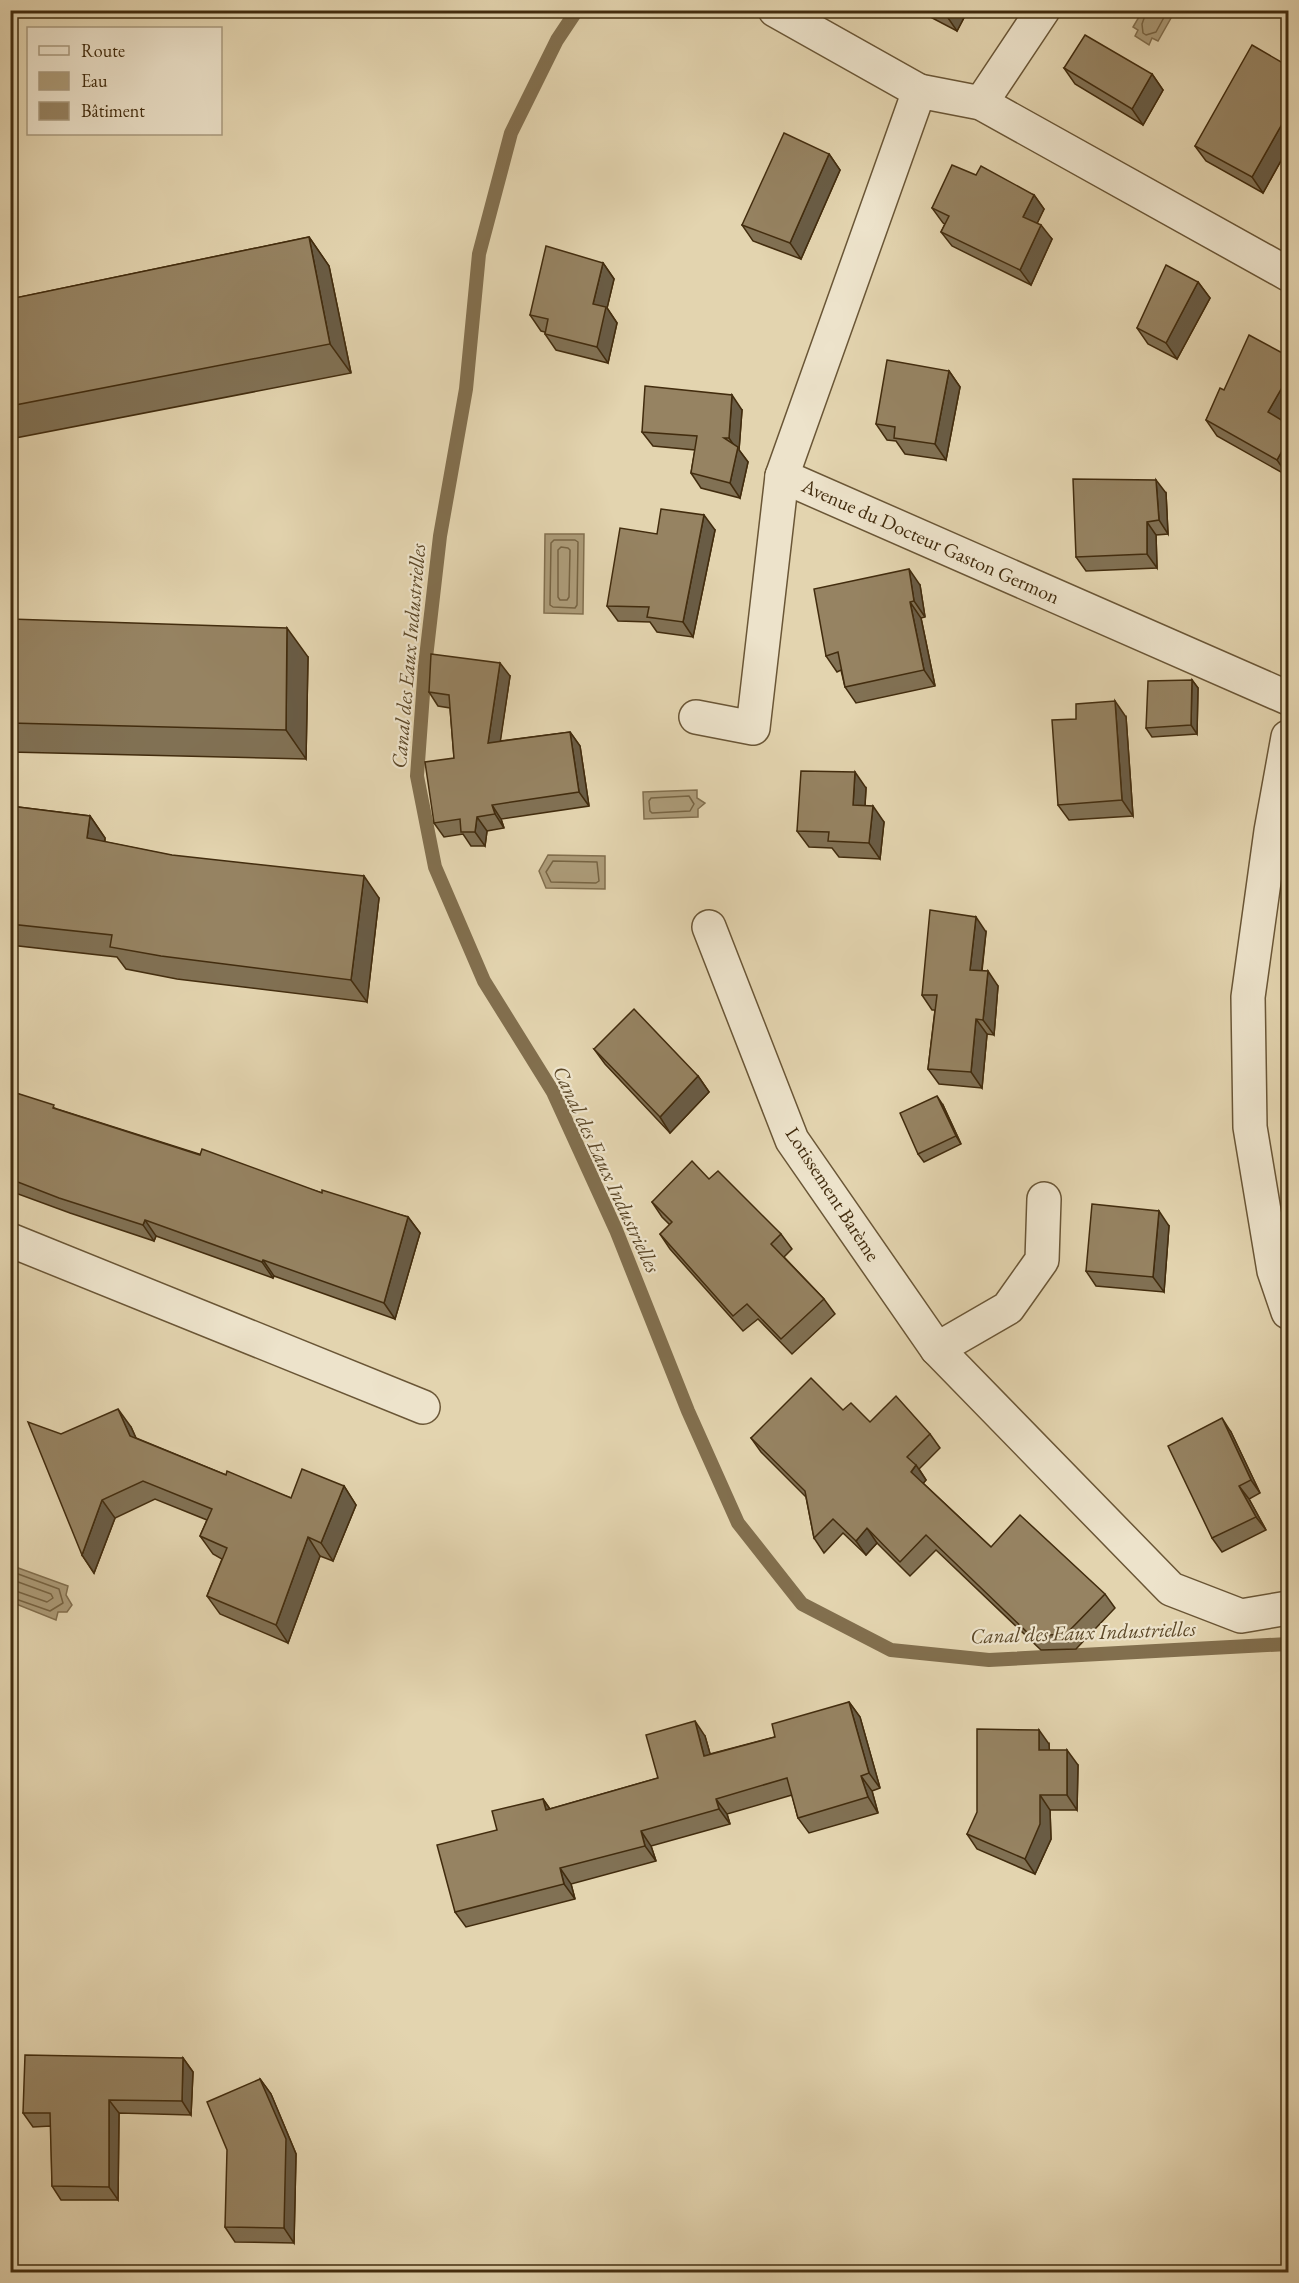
<svg xmlns="http://www.w3.org/2000/svg" width="1299" height="2283" font-family="'EB Garamond',serif">
	<style>
		.water { fill: #ac9b78; stroke: #826f4e; stroke-width: 1.5 }
		.lines { fill: none; stroke-linecap: round; stroke-linejoin: round }
		.shore { stroke: #776443; stroke-width: 1.5 }
		.stream { stroke: #826f4e; stroke-width: 14 }
		.minor-casing { stroke: #6a5636; stroke-width: 36 }
		.tertiary-casing { stroke: #6a5636; stroke-width: 36 }
		.minor { stroke: #ede3cb; stroke-width: 33 }
		.tertiary { stroke: #ede3cb; stroke-width: 33 }
		.wall { fill: #817154; stroke: #422c0e; stroke-width: 1.5 }
		.shaded-wall { fill: #695c45; stroke: #422c0e; stroke-width: 1.5 }
		.building { fill: #968362; stroke: #422c0e; stroke-width: 1.5 }
		.labels { text-anchor: middle; dominant-baseline: central; stroke-width: 4.5; stroke-linejoin: round; paint-order: stroke }
		.street-label { font-size: 20px; fill: #422c0e; stroke: #ede3cb }
		.water-label { font-size: 21px; font-style: italic; fill: #5c4828; stroke: #ede3cb }
	</style>
	<rect width="100%" height="100%" fill="#e3d4af"/>
	<filter id="stains"><feTurbulence type="fractalNoise" baseFrequency=".00333" numOctaves="4"/><feColorMatrix values="0 0 0 0 .2 0 0 0 0 .09 0 0 0 0 .02 0 0 0 .5 -.17"/></filter>
	<radialGradient id="worn" r=".72"><stop offset=".6" stop-color="#630" stop-opacity="0"/><stop offset="1" stop-color="#630" stop-opacity=".3"/></radialGradient>
	<g class="water">
		<polygon points="1143,10 1175,11 1158,41 1152,38 1149,45 1135,36 1138,30 1133,27"/>
		<polygon points="545,534 584,534 583,614 544,613"/>
		<polygon points="697,790 697,798 705,803 698,809 698,817 644,819 643,792"/>
		<polygon points="548,855 605,856 605,889 546,888 539,871"/>
		<polygon points="10,1565 68,1586 66,1595 72,1605 67,1612 58,1612 56,1620 11,1602"/>
	</g>
	<g class="lines">
		<g class="shore">
			<polyline points="1147,10 1142,24 1143,33 1146,35 1156,32 1168,10"/>
			<polygon points="554,540 575,540 578,542 577,605 575,608 553,607 550,605 551,543"/>
			<polygon points="561,547 568,548 570,550 569,597 567,600 560,600 558,597 558,550"/>
			<polygon points="689,796 694,804 690,811 652,813 650,811 649,801 651,798"/>
			<polygon points="553,861 597,862 599,881 596,883 551,882 546,872"/>
			<polyline points="10,1571 59,1589 63,1603 50,1611 10,1597"/>
			<polyline points="10,1579 51,1594 53,1598 47,1602 10,1589"/>
		</g>
		<polyline class="stream" points="577,10 557,40 511,133 479,254 466,389 440,536 425,666 417,776 435,867 484,981 553,1092 616,1230 688,1411 738,1523 802,1604 891,1650 989,1660 1288,1644"/>
		<g class="minor-casing">
			<g id="minor">
				<polyline points="775,10 919,91"/>
				<polyline points="981,103 1043,10"/>
				<polyline points="1288,274 981,103 919,91 782,476 1288,698"/>
				<polyline points="696,717 753,728 782,476"/>
				<polyline points="709,927 792,1140 937,1349 1171,1589 1241,1616 1288,1608"/>
				<polyline points="10,1240 423,1407"/>
				<polyline points="937,1349 1008,1308 1042,1260 1044,1199"/>
			</g>
		</g>
		<g class="tertiary-casing">
			<polyline id="tertiary" points="1288,737 1271,831 1248,997 1250,1127 1274,1271 1288,1312"/>
		</g>
		<use href="#minor" class="minor"/>
		<use href="#tertiary" class="tertiary"/>
	</g>
	<g class="wall">
		<polygon points="917,10 968,10 957,31"/>
		<polygon points="1288,66 1288,148 1263,193 1206,161 1195,146"/>
		<polygon points="1064,68 1152,74 1163,90 1143,125 1075,84"/>
		<polygon points="829,154 840,170 801,259 753,241 742,225"/>
		<polygon points="976,175 1034,195 1044,209 1037,223 1052,239 1031,285 952,246 941,232 945,224 943,223 932,208"/>
		<polygon points="309,237 329,266 351,373 10,439 10,299"/>
		<polygon points="603,263 614,279 607,308 617,323 608,363 556,350 545,334 545,332 541,331 530,315"/>
		<polygon points="1198,282 1210,298 1177,359 1148,344 1137,328"/>
		<polygon points="1288,356 1288,413 1283,421 1288,476 1217,436 1206,420 1224,390"/>
		<polygon points="949,371 960,387 946,460 905,454 896,441 887,440 876,424"/>
		<polygon points="742,410 739,450 748,462 740,498 701,488 691,473 695,450 653,446 642,432"/>
		<polygon points="1166,493 1168,534 1156,535 1157,568 1086,571 1076,557"/>
		<polygon points="715,530 693,637 657,632 650,622 618,621 607,606 657,534"/>
		<polygon points="920,585 925,617 921,618 935,686 856,703 845,687 841,670 837,672 826,656"/>
		<polygon points="10,619 308,657 306,759 10,752"/>
		<polygon points="510,676 500,741 570,732 580,746 589,806 501,819 504,828 487,831 485,846 471,846 463,834 444,837 434,823 454,758 450,708 438,706 429,692"/>
		<polygon points="1192,680 1198,688 1197,734 1152,737 1146,728"/>
		<polygon points="1126,717 1133,816 1069,820 1058,805"/>
		<polygon points="866,788 865,806 884,822 880,859 839,857 832,848 809,847 797,831"/>
		<polygon points="10,806 90,816 105,838 105,842 379,898 367,1002 177,979 126,969 117,957 10,945"/>
		<polygon points="986,932 982,971 998,986 994,1035 987,1034 982,1088 939,1084 928,1069 935,1010 932,1010 922,995"/>
		<polygon points="594,1049 698,1076 709,1092 670,1133 605,1064"/>
		<polygon points="10,1091 57,1109 322,1193 408,1217 420,1233 395,1319 274,1276 273,1278 156,1236 154,1241 70,1213 10,1191"/>
		<polygon points="943,1105 961,1144 924,1162 918,1154"/>
		<polygon points="709,1179 781,1234 792,1249 784,1257 824,1299 835,1314 792,1354 758,1319 743,1331 670,1249 660,1234 670,1225 662,1217 652,1202"/>
		<polygon points="1169,1226 1164,1292 1096,1286 1086,1271"/>
		<polygon points="843,1410 870,1422 930,1434 940,1448 919,1469 926,1480 923,1483 991,1547 1105,1594 1115,1608 1076,1649 1041,1650 936,1550 910,1576 877,1543 866,1555 843,1533 824,1553 814,1538 806,1497 761,1452 751,1438"/>
		<polygon points="131,1427 136,1438 226,1475 291,1498 344,1486 356,1505 333,1561 320,1556 288,1643 220,1614 207,1596 222,1559 213,1554 200,1536 207,1520 155,1499 115,1518 94,1573 82,1555 61,1434"/>
		<polygon points="1231,1432 1260,1493 1249,1499 1266,1530 1222,1552 1212,1538"/>
		<polygon points="849,1702 860,1717 880,1788 872,1791 878,1813 809,1833 798,1818 792,1795 727,1814 730,1824 651,1846 656,1861 571,1884 575,1899 466,1927 455,1912 543,1799 550,1809 658,1778 705,1736 710,1754 775,1737"/>
		<polygon points="1049,1744 1049,1750 1078,1765 1077,1810 1050,1810 1051,1839 1035,1874 977,1849 967,1834"/>
		<polygon points="183,2058 193,2072 191,2115 119,2113 118,2200 61,2200 52,2186 51,2126 33,2127 23,2113"/>
		<polygon points="260,2079 271,2094 296,2154 294,2243 235,2242 225,2227"/>
	</g>
	<g class="shaded-wall">
		<polygon points="948,10 968,10 957,31 946,15"/>
		<polygon points="1152,74 1163,90 1143,125 1132,109"/>
		<polygon points="1282,124 1288,134 1288,148 1263,193 1252,177"/>
		<polygon points="829,154 840,170 801,259 790,243"/>
		<polygon points="1034,195 1044,209 1033,232 1023,217"/>
		<polygon points="1041,225 1052,239 1031,285 1020,270"/>
		<polygon points="309,237 329,266 351,373 330,344"/>
		<polygon points="603,263 614,279 607,308 617,323 608,363 597,347 593,304"/>
		<polygon points="1198,282 1210,298 1177,359 1166,343"/>
		<polygon points="949,371 960,387 946,460 935,444"/>
		<polygon points="1288,377 1288,413 1280,428 1268,412"/>
		<polygon points="732,395 742,410 739,450 748,462 740,498 730,483 737,450 729,438"/>
		<polygon points="1288,440 1288,476 1277,460"/>
		<polygon points="1156,480 1166,493 1168,534 1159,520"/>
		<polygon points="704,515 715,530 693,637 683,622"/>
		<polygon points="1147,522 1156,535 1157,568 1147,554"/>
		<polygon points="909,569 920,585 925,617 914,601"/>
		<polygon points="910,602 921,618 935,686 924,670"/>
		<polygon points="287,628 308,657 306,759 286,730"/>
		<polygon points="500,663 510,676 498,757 488,743"/>
		<polygon points="1192,680 1198,688 1197,734 1191,725"/>
		<polygon points="1115,701 1126,717 1133,816 1122,800"/>
		<polygon points="570,732 580,746 589,806 579,792"/>
		<polygon points="855,772 866,788 864,821 853,805"/>
		<polygon points="492,805 501,819 504,828 495,814"/>
		<polygon points="873,806 884,822 880,859 869,843"/>
		<polygon points="90,816 105,838 102,860 87,838"/>
		<polygon points="477,817 487,831 485,846 475,832"/>
		<polygon points="364,876 379,898 367,1002 351,980"/>
		<polygon points="976,917 986,932 980,985 970,970"/>
		<polygon points="988,971 998,986 994,1035 983,1020"/>
		<polygon points="976,1019 987,1034 982,1088 971,1072"/>
		<polygon points="698,1076 709,1092 670,1133 660,1117"/>
		<polygon points="937,1096 943,1105 961,1144 956,1136"/>
		<polygon points="1159,1211 1169,1226 1164,1292 1153,1277"/>
		<polygon points="408,1217 420,1233 395,1319 384,1303"/>
		<polygon points="145,1220 156,1236 154,1241 143,1225"/>
		<polygon points="263,1260 274,1276 273,1278 262,1262"/>
		<polygon points="118,1409 131,1427 143,1454 130,1436"/>
		<polygon points="1222,1418 1231,1432 1260,1493 1251,1480"/>
		<polygon points="916,1465 926,1480 921,1486 911,1472"/>
		<polygon points="344,1486 356,1505 333,1561 321,1543"/>
		<polygon points="1239,1486 1249,1499 1266,1530 1256,1517"/>
		<polygon points="102,1500 115,1518 94,1573 82,1555"/>
		<polygon points="867,1528 877,1543 866,1555 856,1541"/>
		<polygon points="308,1537 320,1556 288,1643 276,1625"/>
		<polygon points="849,1702 860,1717 880,1788 869,1773"/>
		<polygon points="695,1721 705,1736 715,1771 704,1756"/>
		<polygon points="1039,1730 1049,1744 1050,1764 1039,1750"/>
		<polygon points="1067,1750 1078,1765 1077,1810 1067,1795"/>
		<polygon points="861,1776 872,1791 878,1813 868,1797"/>
		<polygon points="1040,1795 1050,1810 1051,1839 1035,1874 1025,1859"/>
		<polygon points="543,1799 554,1815 546,1810"/>
		<polygon points="716,1799 727,1814 730,1824 719,1809"/>
		<polygon points="641,1831 651,1846 656,1861 645,1846"/>
		<polygon points="560,1868 571,1884 575,1899 564,1884"/>
		<polygon points="183,2058 193,2072 191,2115 182,2101"/>
		<polygon points="260,2079 271,2094 296,2154 294,2243 284,2228"/>
		<polygon points="109,2100 119,2113 118,2200 109,2187"/>
	</g>
	<g class="building">
		<polygon points="936,10 948,10 946,15"/>
		<polygon points="1085,35 1152,74 1132,109 1064,68"/>
		<polygon points="1252,45 1288,66 1288,128 1282,124 1252,177 1195,146"/>
		<polygon points="784,133 829,154 790,243 742,225"/>
		<polygon points="952,165 976,175 981,166 1034,195 1023,217 1041,225 1020,270 941,232 949,216 932,208"/>
		<polygon points="309,237 330,344 10,406 10,299"/>
		<polygon points="546,246 603,263 593,304 606,307 597,347 545,334 548,319 530,315"/>
		<polygon points="1166,265 1198,282 1166,343 1137,328"/>
		<polygon points="1249,335 1288,356 1288,377 1268,412 1288,424 1288,440 1277,460 1206,420 1220,388 1224,390"/>
		<polygon points="887,360 949,371 935,444 894,438 895,427 876,424"/>
		<polygon points="645,386 732,395 729,438 724,438 738,447 730,483 691,473 697,436 642,432"/>
		<polygon points="1073,479 1156,480 1159,520 1147,522 1147,554 1076,557"/>
		<polygon points="661,509 704,515 683,622 647,617 649,607 607,606 620,528 657,534"/>
		<polygon points="909,569 914,601 910,602 924,670 845,687 838,652 826,656 814,589"/>
		<polygon points="10,619 287,628 286,730 10,723"/>
		<polygon points="431,654 500,663 488,743 570,732 579,792 492,805 495,814 477,817 475,832 461,832 460,819 434,823 425,762 454,758 449,695 429,692"/>
		<polygon points="1192,680 1191,725 1146,728 1148,681"/>
		<polygon points="1115,701 1122,800 1058,805 1052,720 1076,719 1076,704"/>
		<polygon points="801,771 855,772 853,805 873,806 869,843 828,841 829,832 797,831"/>
		<polygon points="10,806 90,816 87,838 172,855 364,876 351,980 161,956 110,947 112,935 10,924"/>
		<polygon points="930,910 976,917 970,970 988,971 983,1020 976,1019 971,1072 928,1069 937,995 922,995"/>
		<polygon points="634,1009 698,1076 660,1117 594,1049"/>
		<polygon points="10,1091 54,1105 53,1108 200,1155 202,1149 322,1193 322,1190 408,1217 384,1303 263,1260 262,1262 145,1220 143,1225 59,1198 10,1179"/>
		<polygon points="937,1096 956,1136 918,1154 900,1113"/>
		<polygon points="692,1161 709,1179 718,1171 781,1234 771,1244 824,1299 781,1339 747,1304 733,1316 660,1234 672,1222 652,1202"/>
		<polygon points="1092,1204 1159,1211 1153,1277 1086,1271"/>
		<polygon points="811,1378 843,1410 851,1403 870,1422 896,1396 930,1434 907,1457 916,1465 911,1472 991,1547 1020,1515 1105,1594 1066,1634 1031,1636 926,1535 900,1562 867,1528 856,1541 833,1519 814,1538 805,1491 751,1438"/>
		<polygon points="118,1409 130,1436 226,1475 227,1471 291,1498 302,1469 344,1486 321,1543 308,1537 276,1625 207,1596 227,1548 200,1536 212,1509 143,1481 102,1500 82,1555 28,1422 61,1434"/>
		<polygon points="1222,1418 1251,1480 1239,1486 1256,1517 1212,1538 1168,1446"/>
		<polygon points="849,1702 869,1773 861,1776 868,1797 798,1818 787,1778 716,1799 719,1809 641,1831 645,1846 560,1868 564,1884 455,1912 437,1845 497,1830 492,1811 543,1799 546,1810 658,1778 646,1735 695,1721 704,1756 775,1737 772,1724"/>
		<polygon points="977,1729 1039,1730 1039,1750 1067,1750 1067,1795 1040,1795 1040,1824 1025,1859 967,1834 977,1812"/>
		<polygon points="25,2055 183,2058 182,2101 109,2100 109,2187 52,2186 50,2113 23,2113"/>
		<polygon points="260,2079 286,2139 284,2228 225,2227 227,2150 207,2102"/>
	</g>
	<g class="labels">
		<g class="street-label">
			<text transform="translate(931 541) rotate(24)">Avenue du Docteur Gaston Germon</text>
			<text transform="translate(833 1194) rotate(57)">Lotissement Barème</text>
		</g>
		<g class="water-label">
			<text transform="translate(408 656) rotate(-85)">Canal des Eaux Industrielles</text>
			<text transform="translate(607 1169) rotate(65)">Canal des Eaux Industrielles</text>
			<text transform="translate(1083 1632) rotate(-2)">Canal des Eaux Industrielles</text>
		</g>
	</g>
	<rect width="1299" height="2283" fill="none" stroke="#e3d4af" stroke-width="36"/>
	<rect x="12" y="12" width="1275" height="2259" fill="none" stroke="#422c0e" stroke-width="3"/>
	<rect x="18" y="18" width="1263" height="2247" fill="none" stroke="#422c0e" stroke-width="1.5"/>
	<rect x="27" y="27" width="195" height="108" fill="#ede3cb" stroke="#a99a7f" stroke-width="1.5"/>
	<rect x="39" y="46" width="30" height="9" fill="#ede3cb" stroke="#a99a7f" stroke-width="1.5"/>
	<text x="81" y="57" font-size="18" fill="#422c0e">Route</text>
	<rect x="39" y="72" width="30" height="18" fill="#ac9b78" stroke="#a99a7f" stroke-width="1.5"/>
	<text x="81" y="87" font-size="18" fill="#422c0e">Eau</text>
	<rect x="39" y="102" width="30" height="18" fill="#968362" stroke="#a99a7f" stroke-width="1.5"/>
	<text x="81" y="117" font-size="18" fill="#422c0e">Bâtiment</text>
	<rect width="100%" height="100%" filter="url(#stains)"/>
	<rect width="100%" height="100%" fill="url(#worn)"/>
</svg>
